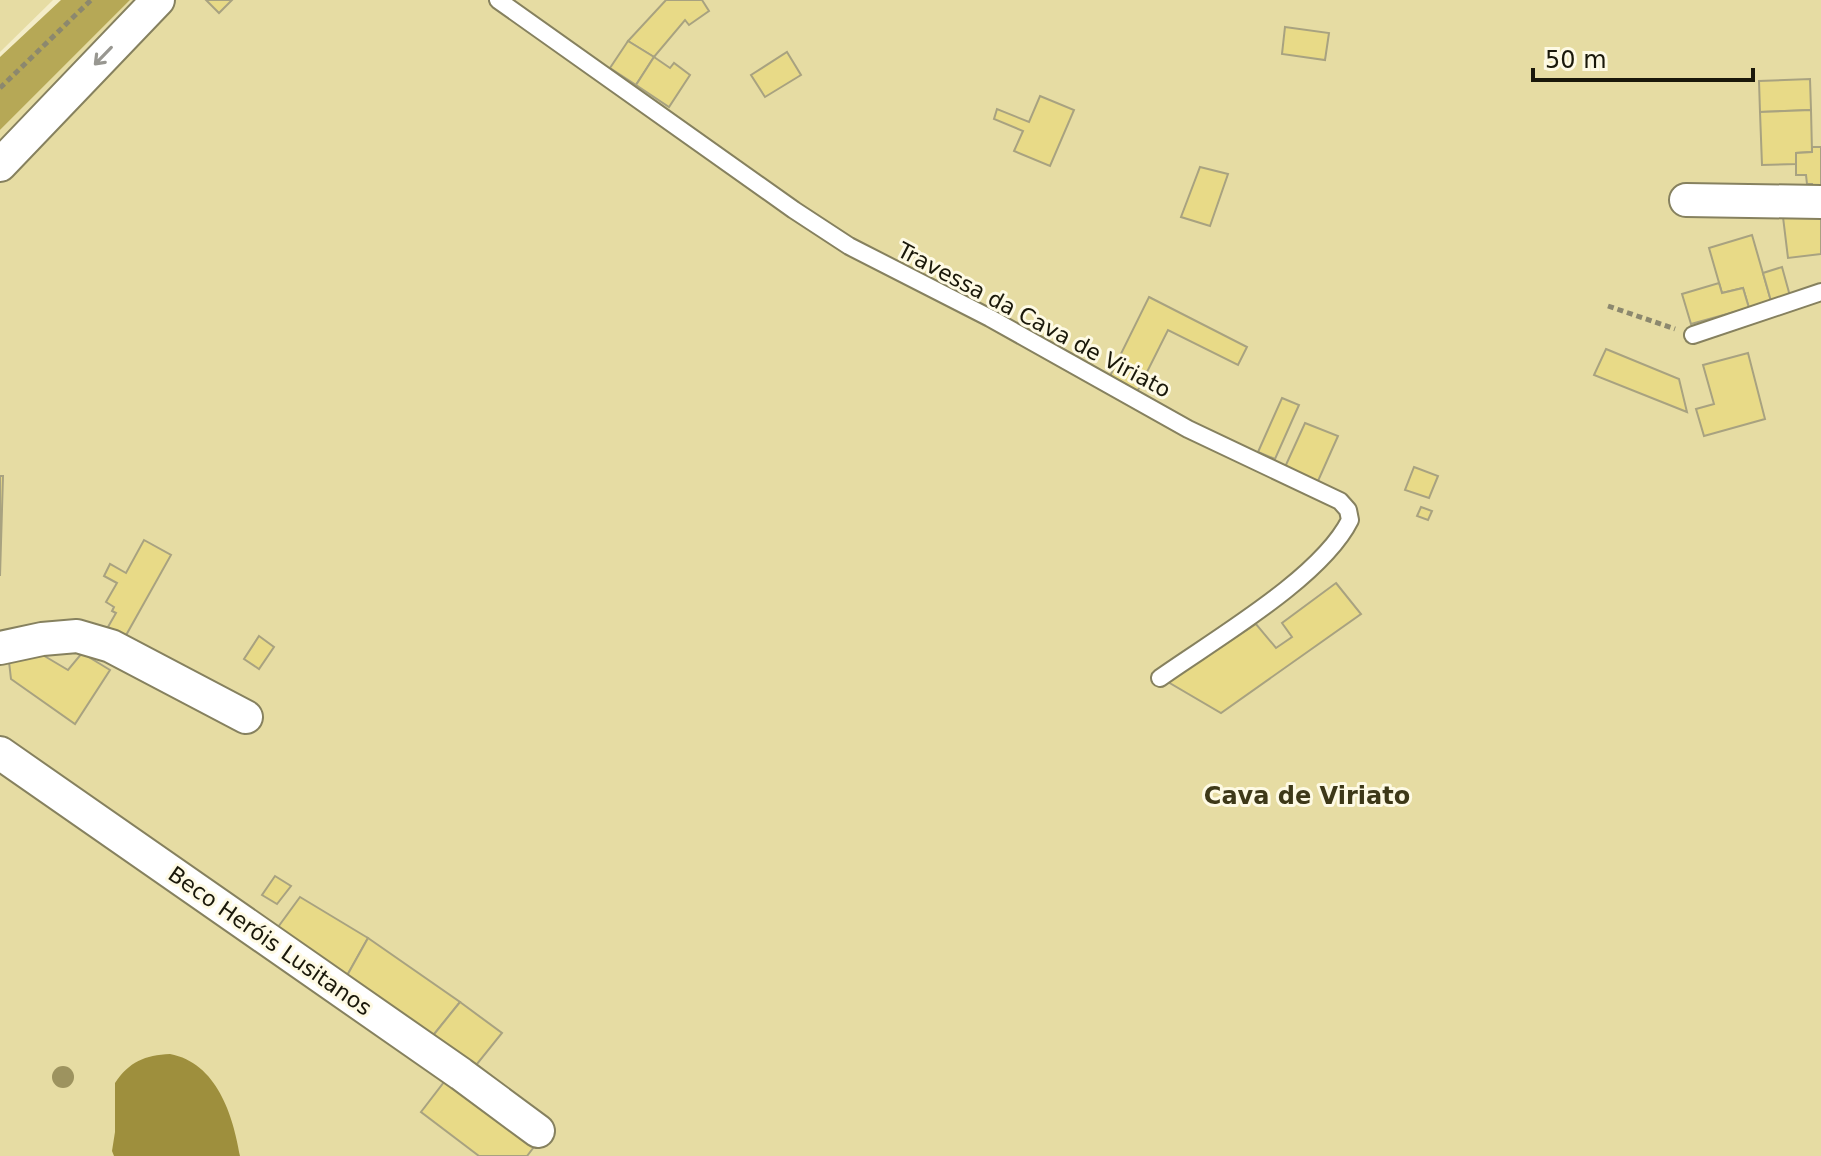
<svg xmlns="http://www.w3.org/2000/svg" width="1821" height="1156" font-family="'DejaVu Sans',sans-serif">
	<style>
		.green { fill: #e6dca3 }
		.forest { fill: #b6a856 }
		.water { fill: #9e8f3d }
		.building { fill: #e8da87; stroke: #a8a280; stroke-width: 2 }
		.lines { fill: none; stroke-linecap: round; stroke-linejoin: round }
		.service-casing { stroke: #86815f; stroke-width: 20 }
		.minor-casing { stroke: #86815f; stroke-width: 36 }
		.path { stroke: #8c886e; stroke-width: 5; stroke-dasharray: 6 4; stroke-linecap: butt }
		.service { stroke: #fff; stroke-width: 16 }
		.minor { stroke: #fff; stroke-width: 32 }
		.tree { fill: #9d935f }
		.oneway { stroke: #989791 }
		.labels { text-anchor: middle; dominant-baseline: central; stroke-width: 6; stroke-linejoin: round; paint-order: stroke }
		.street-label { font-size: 22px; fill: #1a180a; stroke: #fefae4 }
		.neighbourhood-label { font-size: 24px; font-weight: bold; fill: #3d3818; stroke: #fefae4 }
	</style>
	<rect width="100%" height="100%" fill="#f4edc9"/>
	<g class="green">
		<polygon points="0,0 53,0 0,52"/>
		<polygon points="130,0 1821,0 1821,1156 0,1156 0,130"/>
	</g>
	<polygon class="forest" points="61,0 130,0 0,130 0,57"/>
	<path class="water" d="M170 1054C217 1063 233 1115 240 1156H114L112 1151 115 1132V1083C129 1062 145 1055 170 1054Z"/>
	<g class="building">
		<polygon points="206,0 232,0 219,13"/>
		<polygon points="666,0 702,0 709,11 689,25 685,20 654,57 628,41"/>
		<polygon points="1285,27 1329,33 1325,60 1282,54"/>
		<polygon points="628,41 654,57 636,85 610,68"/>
		<polygon points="787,52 801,75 765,97 751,75"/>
		<polygon points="654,57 670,68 674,63 690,75 669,107 636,85"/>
		<polygon points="1810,79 1811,110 1760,112 1759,81"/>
		<polygon points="1040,96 1074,110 1050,166 1014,151 1023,131 994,119 997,109 1029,122"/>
		<polygon points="1811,110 1812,152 1796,153 1796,164 1762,165 1760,112"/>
		<polygon points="1812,147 1821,147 1821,195 1813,195 1812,184 1807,184 1806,175 1796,175 1796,153 1812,152"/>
		<polygon points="1200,167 1228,174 1210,226 1181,217"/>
		<polygon points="1821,214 1821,254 1788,258 1783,217"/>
		<polygon points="1752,235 1771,301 1749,308 1743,288 1722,293 1709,248"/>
		<polygon points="1782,267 1790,296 1771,301 1763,273"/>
		<polygon points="1719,283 1722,293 1743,288 1749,308 1691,324 1682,294"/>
		<polygon points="1149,297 1247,347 1238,365 1168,330 1137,392 1109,378"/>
		<polygon points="1606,349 1679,379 1687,412 1594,375"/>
		<polygon points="1748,353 1765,419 1704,436 1696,409 1714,404 1703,365"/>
		<polygon points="1282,398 1299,405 1275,459 1258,452"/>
		<polygon points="1305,423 1338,436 1318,481 1285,467"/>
		<polygon points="1414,467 1438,476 1429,498 1405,490"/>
		<polygon points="0,476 3,476 0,576"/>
		<polygon points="1421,507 1432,511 1428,520 1417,516"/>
		<polygon points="144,540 171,555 125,637 108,627 116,613 112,611 114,607 106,602 117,583 104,576 110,564 126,573"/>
		<polygon points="1336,583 1361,614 1221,713 1168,682 1256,624 1276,648 1292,637 1282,623"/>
		<polygon points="259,636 274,647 259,669 244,659"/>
		<polygon points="36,651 68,670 82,653 110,670 75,724 11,679 8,653"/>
		<polygon points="275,876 291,886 277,904 262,895"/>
		<polygon points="300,897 368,938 344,981 273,934"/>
		<polygon points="368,938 460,1002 427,1043 344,981"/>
		<polygon points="460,1002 502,1033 473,1069 427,1043"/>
		<polygon points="451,1073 540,1139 527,1156 479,1156 421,1112"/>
	</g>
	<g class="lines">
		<g class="service-casing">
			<g id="service">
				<path d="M498 0 794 210 849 246 990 318 1188 429 1340 501 1348 510 1350 520C1321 578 1215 639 1160 678"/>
				<polyline points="1693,335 1821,292"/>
			</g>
		</g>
		<g class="minor-casing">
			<g id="minor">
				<polyline points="0,165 158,0"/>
				<polyline points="1686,200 1821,202"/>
				<polyline points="0,648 42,639 77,636 111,646 246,717"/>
				<polyline points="0,753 461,1074 538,1131"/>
			</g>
		</g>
		<g class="path">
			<polyline points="0,88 91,0"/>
			<polyline points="1608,306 1675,329"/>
		</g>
		<use href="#service" class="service"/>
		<use href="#minor" class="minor"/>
	</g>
	<circle class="tree" cx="63" cy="1077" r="11"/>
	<defs><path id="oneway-shaft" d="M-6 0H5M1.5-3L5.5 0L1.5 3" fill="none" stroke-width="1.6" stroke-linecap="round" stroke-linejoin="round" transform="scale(2)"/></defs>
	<use class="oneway" href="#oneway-shaft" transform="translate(103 56) rotate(134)"/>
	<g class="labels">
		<g class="street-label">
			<text transform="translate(1034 320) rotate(28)">Travessa da Cava de Viriato</text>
			<text transform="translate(270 941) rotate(35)">Beco Heróis Lusitanos</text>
		</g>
		<g class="neighbourhood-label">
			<text x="1307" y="796">Cava de Viriato</text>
		</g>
	</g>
	<path d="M1533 68v12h220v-12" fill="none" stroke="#1a180a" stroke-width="4"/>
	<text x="1545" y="68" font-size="24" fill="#1a180a" stroke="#fefae4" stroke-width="6" paint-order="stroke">50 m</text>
</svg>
